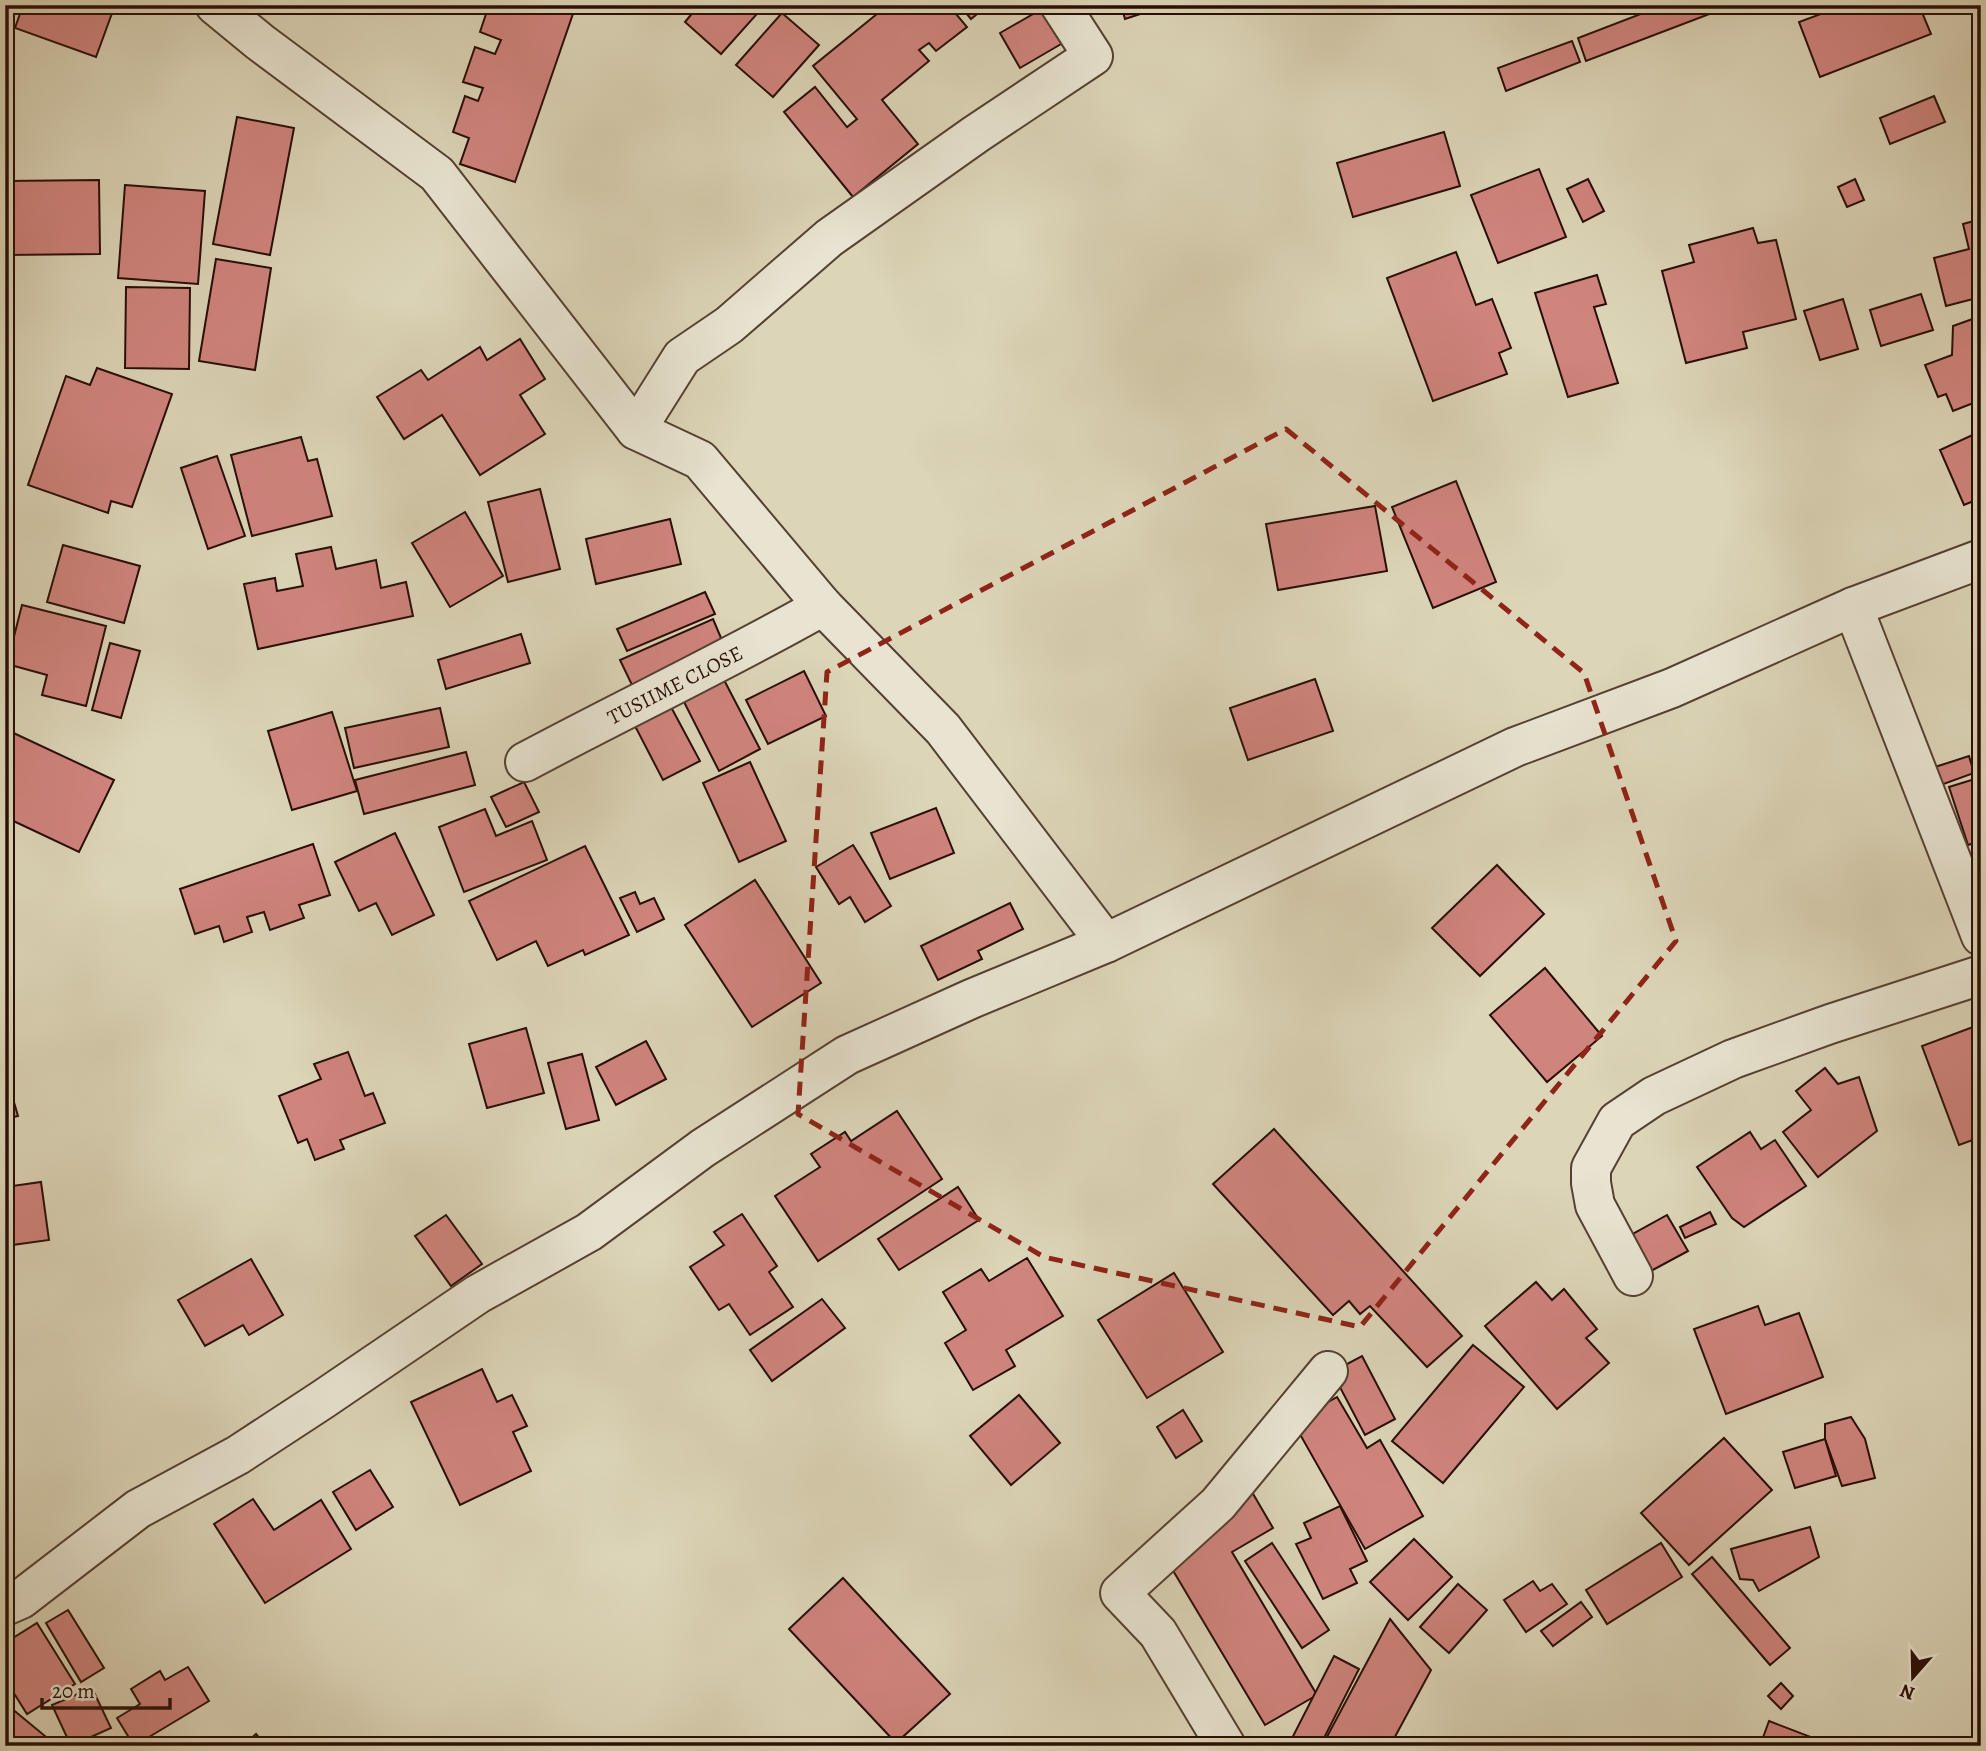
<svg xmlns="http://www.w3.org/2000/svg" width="1986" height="1751" font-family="Alegreya,serif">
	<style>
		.building { fill: #d0847e; stroke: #280e05; stroke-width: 2 }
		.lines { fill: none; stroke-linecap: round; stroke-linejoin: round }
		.street-casing { stroke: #554032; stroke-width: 42 }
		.street { stroke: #e8e4d1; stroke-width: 38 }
		.marked { fill: none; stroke: #8f2418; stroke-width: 5; stroke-dasharray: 14 9; stroke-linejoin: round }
		.labels { text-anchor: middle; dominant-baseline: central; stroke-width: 7; stroke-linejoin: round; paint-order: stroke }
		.street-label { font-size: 21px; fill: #280e05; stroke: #e8e4d1 }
	</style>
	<rect width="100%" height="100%" fill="#dcd5b8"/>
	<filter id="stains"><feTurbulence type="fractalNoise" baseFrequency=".00286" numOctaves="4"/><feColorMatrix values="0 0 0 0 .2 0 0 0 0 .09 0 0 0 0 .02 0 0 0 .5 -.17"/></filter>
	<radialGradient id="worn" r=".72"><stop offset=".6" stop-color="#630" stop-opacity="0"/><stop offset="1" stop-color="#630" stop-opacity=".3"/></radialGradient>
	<g class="building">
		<polygon points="23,5 115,5 96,57 15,28"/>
		<polygon points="489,5 576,5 515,182 460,164 469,138 453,132 465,96 478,101 483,88 463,82 475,47 495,54 501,40 480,32"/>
		<polygon points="699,5 765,5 721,54 685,22"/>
		<polygon points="888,5 988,5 971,19 962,8 956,14 967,27 936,51 929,43 919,50 929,61 882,100 918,144 853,197 784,112 815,87 847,127 857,119 813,66"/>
		<polygon points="1121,5 1168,5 1125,19"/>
		<polygon points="1664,5 1733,5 1586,61 1578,38"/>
		<polygon points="1845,5 1919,5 1931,34 1820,77 1799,22"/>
		<polygon points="1047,6 1068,40 1020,68 1000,33"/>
		<polygon points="782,13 819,45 773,97 736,65"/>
		<polygon points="1572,41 1580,62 1506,91 1498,68"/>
		<polygon points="1934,96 1945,122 1890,144 1880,118"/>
		<polygon points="237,117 294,128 270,255 213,244"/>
		<polygon points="1444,132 1460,186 1353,217 1337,163"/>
		<polygon points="1539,169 1566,237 1498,263 1471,195"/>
		<polygon points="1588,179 1604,211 1583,222 1567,189"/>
		<polygon points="1855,179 1864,200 1847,207 1838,187"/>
		<polygon points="99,180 100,254 5,255 5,181"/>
		<polygon points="125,185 205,191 198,284 118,278"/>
		<polygon points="1981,219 1981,297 1946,306 1934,258 1969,249 1963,224"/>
		<polygon points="1753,228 1758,243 1776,240 1796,319 1743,332 1747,348 1686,363 1662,271 1694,262 1689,245"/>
		<polygon points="1456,252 1476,305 1492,299 1511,348 1499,353 1507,374 1433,401 1387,278"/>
		<polygon points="216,259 271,268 255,370 199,361"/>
		<polygon points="1597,275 1606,304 1594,307 1618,383 1568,397 1535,293"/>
		<polygon points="126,287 190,288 189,369 125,368"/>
		<polygon points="1921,294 1933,330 1881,346 1870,310"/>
		<polygon points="1843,299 1858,349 1820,360 1804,311"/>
		<polygon points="1981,316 1981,400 1953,411 1946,394 1938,397 1925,365 1952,355 1953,326"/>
		<polygon points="520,339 545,379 520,395 545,434 480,475 442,415 404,439 377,397 421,370 428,380 480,347 487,360"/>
		<polygon points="97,368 172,394 132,507 111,501 108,513 28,485 66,376 90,385"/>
		<polygon points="1981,431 1981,498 1964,505 1940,450"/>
		<polygon points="301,437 308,461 317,459 332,516 252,536 231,455"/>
		<polygon points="217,456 245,536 208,549 181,468"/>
		<polygon points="1456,481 1496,582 1433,608 1392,507"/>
		<polygon points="540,489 560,569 508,582 488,502"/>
		<polygon points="1375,506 1387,571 1278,590 1266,524"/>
		<polygon points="465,512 503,576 450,607 412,543"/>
		<polygon points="670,519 681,564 596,584 586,539"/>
		<polygon points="63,545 140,566 124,623 47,602"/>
		<polygon points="331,547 336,569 376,560 381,588 406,582 413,616 258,649 244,584 275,578 277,591 303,586 296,554"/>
		<polygon points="705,592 715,614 627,651 617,629"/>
		<polygon points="22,605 106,626 86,706 42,695 47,675 7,664"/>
		<polygon points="713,619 724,645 632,685 620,660"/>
		<polygon points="521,634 530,663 446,689 438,660"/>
		<polygon points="110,643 140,651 121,718 92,710"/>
		<polygon points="804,671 826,716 768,744 746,700"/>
		<polygon points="723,678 760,749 719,771 682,698"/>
		<polygon points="1315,679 1333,731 1248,760 1230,708"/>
		<polygon points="671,707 700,761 663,780 635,726"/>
		<polygon points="440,708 449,747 354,768 345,728"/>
		<polygon points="332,712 357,791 292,810 268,731"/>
		<polygon points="5,729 114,780 79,852 5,817"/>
		<polygon points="466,752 475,785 364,814 355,780"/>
		<polygon points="1969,756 1974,773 1938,786 1932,768"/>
		<polygon points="750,762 786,841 739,862 703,783"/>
		<polygon points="1981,777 1981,841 1968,845 1949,787"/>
		<polygon points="524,782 539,812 506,827 491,797"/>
		<polygon points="936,808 954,853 890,879 871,833"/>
		<polygon points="485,809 496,836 532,821 547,860 464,892 439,827"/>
		<polygon points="395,833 434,915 392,935 376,903 359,911 335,862"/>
		<polygon points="313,844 330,895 299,905 304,918 270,930 264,912 247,917 252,932 224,942 219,926 195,934 180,889"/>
		<polygon points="853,845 891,906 865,922 850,897 839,904 816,867"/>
		<polygon points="585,846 629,935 585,955 583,950 548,966 536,941 497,960 469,901"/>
		<polygon points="1497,865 1544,914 1480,976 1432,928"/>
		<polygon points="755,880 821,983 752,1027 685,925"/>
		<polygon points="635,892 640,904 654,898 664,919 637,932 620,898"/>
		<polygon points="1010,903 1023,929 978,951 982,959 938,980 921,946"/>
		<polygon points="1545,968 1602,1036 1547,1082 1490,1015"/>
		<polygon points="1981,1024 1981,1137 1959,1145 1922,1046"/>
		<polygon points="526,1028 544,1093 487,1108 469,1044"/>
		<polygon points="646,1041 666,1079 616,1105 596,1067"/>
		<polygon points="348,1052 365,1096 373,1093 385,1123 340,1140 344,1149 315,1160 307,1139 298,1143 279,1096 321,1079 314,1064"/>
		<polygon points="582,1054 599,1120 566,1129 548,1063"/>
		<polygon points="1825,1068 1838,1084 1859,1077 1877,1131 1818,1177 1783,1132 1811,1110 1796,1091"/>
		<polygon points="5,1071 18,1116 5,1119"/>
		<polygon points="897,1111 942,1179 818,1261 775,1196 820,1167 811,1154 845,1132 851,1141"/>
		<polygon points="1274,1129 1462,1336 1427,1367 1370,1306 1360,1314 1349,1301 1333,1315 1213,1184"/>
		<polygon points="1750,1132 1761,1149 1775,1140 1806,1186 1744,1227 1732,1218 1697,1167"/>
		<polygon points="41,1182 49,1240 5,1246 5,1187"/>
		<polygon points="958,1187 979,1220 899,1270 878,1239"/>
		<polygon points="1710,1212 1716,1224 1685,1238 1680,1227"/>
		<polygon points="742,1214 777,1266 769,1272 793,1307 750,1335 729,1304 719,1310 690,1267 724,1245 714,1232"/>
		<polygon points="446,1215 482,1264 451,1286 415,1236"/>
		<polygon points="1667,1215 1688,1251 1651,1271 1631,1235"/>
		<polygon points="1027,1258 1063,1316 1006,1350 1015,1366 973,1390 945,1343 966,1330 943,1292 981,1269 989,1281"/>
		<polygon points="251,1259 283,1315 249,1335 243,1325 205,1346 178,1300"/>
		<polygon points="1174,1273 1223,1352 1147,1398 1098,1320"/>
		<polygon points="1536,1282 1552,1300 1564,1289 1597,1329 1586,1338 1609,1363 1557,1409 1485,1326"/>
		<polygon points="822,1299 845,1328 772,1381 750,1350"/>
		<polygon points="1758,1306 1765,1325 1799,1313 1823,1377 1726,1414 1694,1329"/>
		<polygon points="1473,1345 1524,1387 1443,1483 1392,1441"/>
		<polygon points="1362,1356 1395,1419 1365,1435 1332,1372"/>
		<polygon points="482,1369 497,1402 512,1395 527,1426 513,1432 531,1471 460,1505 411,1402"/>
		<polygon points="1019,1395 1060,1443 1011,1485 970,1436"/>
		<polygon points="1337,1397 1367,1448 1380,1440 1423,1516 1365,1549 1293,1422"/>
		<polygon points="1183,1410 1202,1441 1176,1458 1157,1427"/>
		<polygon points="1851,1417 1865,1439 1875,1478 1842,1486 1825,1439 1825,1424"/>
		<polygon points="1724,1438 1772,1490 1689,1565 1641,1513"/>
		<polygon points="1825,1439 1836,1476 1795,1488 1783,1452"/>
		<polygon points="370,1470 393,1507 356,1530 333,1492"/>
		<polygon points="1252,1492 1273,1528 1232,1552 1317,1695 1265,1725 1159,1547"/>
		<polygon points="253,1499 274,1530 321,1500 351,1549 265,1603 214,1524"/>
		<polygon points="1340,1506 1367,1561 1350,1569 1357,1583 1323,1599 1296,1544 1311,1538 1304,1523"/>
		<polygon points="1810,1527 1819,1557 1759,1591 1753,1580 1740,1579 1731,1549"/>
		<polygon points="1414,1539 1452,1577 1408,1620 1370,1582"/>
		<polygon points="1272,1543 1329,1630 1302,1648 1245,1561"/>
		<polygon points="1661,1543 1682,1577 1607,1624 1586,1590"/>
		<polygon points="1712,1557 1790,1648 1770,1665 1692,1574"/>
		<polygon points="843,1578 950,1694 896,1743 789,1629"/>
		<polygon points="1533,1581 1540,1591 1552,1584 1567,1604 1526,1632 1504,1600"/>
		<polygon points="1458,1584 1487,1610 1449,1653 1420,1627"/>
		<polygon points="1581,1602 1592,1617 1553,1646 1541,1631"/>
		<polygon points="68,1610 104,1668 81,1682 46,1623"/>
		<polygon points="1390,1619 1431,1670 1390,1746 1322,1746"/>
		<polygon points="37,1623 75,1684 27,1714 5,1679 5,1643"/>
		<polygon points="1334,1656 1359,1669 1320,1746 1288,1746"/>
		<polygon points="188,1667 209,1701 134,1746 117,1718 140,1704 131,1689 160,1671 165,1680"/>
		<polygon points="1781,1683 1793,1696 1781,1709 1768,1696"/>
		<polygon points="92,1688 111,1728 71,1746 52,1705"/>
		<polygon points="5,1703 57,1746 5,1746"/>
		<polygon points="1769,1721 1834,1746 1760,1746"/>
		<polygon points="256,1734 266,1746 242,1746"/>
	</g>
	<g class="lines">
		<g class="street-casing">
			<g id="street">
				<polyline points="215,5 260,42 437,174 636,430 700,460 823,606 943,729 1106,943"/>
				<polyline points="636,430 682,357 729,325 829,238 976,134 1093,56 1060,5"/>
				<polyline points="1853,607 1981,936"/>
				<path d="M525 762C624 709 726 661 823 606"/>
				<polyline points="1633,1276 1595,1205 1591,1183 1591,1168 1617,1121 1654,1096 1733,1059 1830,1024 1981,975"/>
				<polyline points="5,1606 21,1599 138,1509 238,1455 322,1400 478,1294 589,1232 703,1148 847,1055 971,999 1106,943 1515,747 1672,688 1853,607 1981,559"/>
				<polyline points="1226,1746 1158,1633 1120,1593 1218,1504 1328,1371"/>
			</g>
		</g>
		<use href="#street" class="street"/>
	</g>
	<path class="marked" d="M1286 429 1584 673 1676 941 1360 1327 1044 1257 798 1114 827 672Z"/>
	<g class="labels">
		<g class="street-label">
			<text transform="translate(675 685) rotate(-27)">TUSIIME CLOSE</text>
		</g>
	</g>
	<rect width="1986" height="1751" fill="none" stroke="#dcd5b8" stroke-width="28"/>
	<rect x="7" y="7" width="1972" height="1737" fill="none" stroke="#280e05" stroke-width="3.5"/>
	<rect x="14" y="14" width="1958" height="1723" fill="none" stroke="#280e05" stroke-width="2"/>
	<g transform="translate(1913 1677) rotate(200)" stroke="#e8e4d1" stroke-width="5" paint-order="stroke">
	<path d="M0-5L12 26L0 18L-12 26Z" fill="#280e05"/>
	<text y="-10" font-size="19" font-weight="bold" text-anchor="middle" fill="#280e05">N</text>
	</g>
	<path d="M42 1698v10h128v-10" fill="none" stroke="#280e05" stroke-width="3.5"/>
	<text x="52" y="1698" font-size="21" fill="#280e05" stroke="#e8e4d1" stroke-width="5" paint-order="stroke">20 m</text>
	<rect width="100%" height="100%" filter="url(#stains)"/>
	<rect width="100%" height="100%" fill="url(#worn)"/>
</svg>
